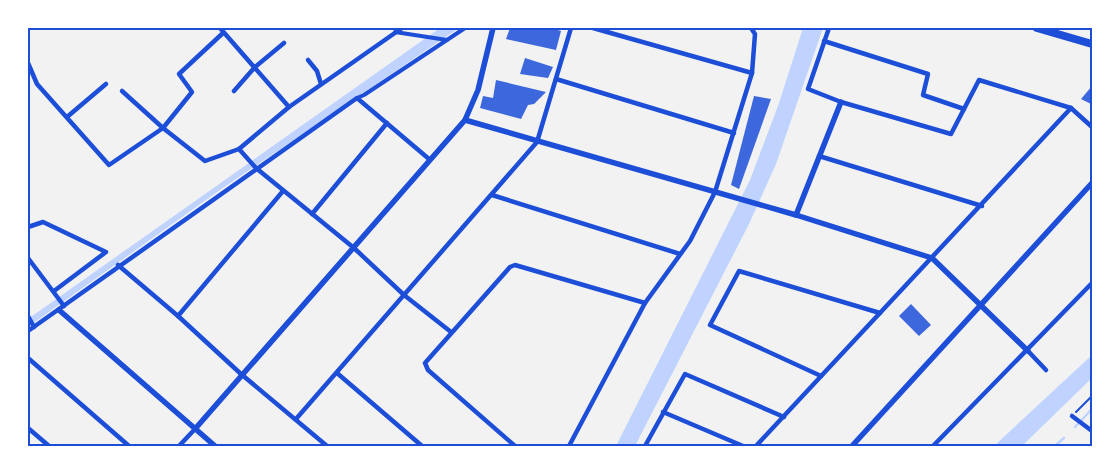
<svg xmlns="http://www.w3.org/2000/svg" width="1120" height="474" font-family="'Fira Sans Condensed',sans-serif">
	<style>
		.water { fill: #bfd3fe }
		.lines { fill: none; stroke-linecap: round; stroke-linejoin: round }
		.stream { stroke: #bfd3fe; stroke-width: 2.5 }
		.building { fill: #3d67dc }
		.path { stroke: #1d4ed8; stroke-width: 2 }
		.pedestrian { stroke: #1d4ed8; stroke-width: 4 }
		.minor { stroke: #1d4ed8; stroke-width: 4.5 }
		.tertiary { stroke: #1d4ed8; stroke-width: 5.5 }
		.primary { stroke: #1d4ed8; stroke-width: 8 }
		.neatline { fill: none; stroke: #1d4ed8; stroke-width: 2 }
	</style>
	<rect width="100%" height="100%" fill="#f2f2f2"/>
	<g class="water">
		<polygon points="440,28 459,28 220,190 28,327 28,319"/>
		<polygon points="803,28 823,28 776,164 749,224 635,446 616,446 750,180 778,106"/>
		<polygon points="1092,355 1092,378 1022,446 994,446"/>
	</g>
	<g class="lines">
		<g class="stream">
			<polyline points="1075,427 1092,409"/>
			<polyline points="1055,446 1064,438"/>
		</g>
	</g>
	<g class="building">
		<polygon points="510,28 552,28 561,31 556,50 506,39"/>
		<polygon points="525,58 553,67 548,78 520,74"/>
		<polygon points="496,80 546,92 534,104 528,105 521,119 480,108 483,96 493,98"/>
		<polygon points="1092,86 1092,101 1091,104 1081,99"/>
		<polygon points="754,96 771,99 739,189 731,185"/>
		<polygon points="911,304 931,325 919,336 899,316"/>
	</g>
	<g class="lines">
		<polyline class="path" points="1076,412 1092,396"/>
		<g class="pedestrian">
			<polyline points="395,32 447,40"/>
			<polyline points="357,98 364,95 465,28"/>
		</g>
		<g class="minor">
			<polyline points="220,28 289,107"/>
			<polyline points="751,28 755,34 752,73"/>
			<polyline points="829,28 808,89 841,102 951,134 979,80 1071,108 1092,127"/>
			<polyline points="824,41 928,74 923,95 964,109"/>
			<polyline points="308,60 317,71 321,84"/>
			<polyline points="28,63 37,84 109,165 163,128 205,161 239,149 289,107 402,28"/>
			<polyline points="556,79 734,133"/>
			<polyline points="122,91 163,128 192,92 179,74 223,33"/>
			<polyline points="234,91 255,67 284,43"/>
			<polyline points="67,117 106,84"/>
			<polyline points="239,149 256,168 354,248 404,295 451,332"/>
			<polyline points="819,156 982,206"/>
			<polyline points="492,195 680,254"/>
			<polyline points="312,214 387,123"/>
			<polyline points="28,227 43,222 106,252 54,291"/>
			<polyline points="28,258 64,306"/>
			<polyline points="118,265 178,316 241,374 327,446"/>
			<polyline points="28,316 34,327"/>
			<polyline points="178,316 283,191"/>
			<polyline points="28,331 357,98 429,159"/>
			<polyline points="1028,351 1046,370"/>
			<polyline points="28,358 129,446"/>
			<polyline points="337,373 422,446"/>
			<polyline points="821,376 710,325 739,271 880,313"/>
			<polyline points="663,412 743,446"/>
			<polyline points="1072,416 1092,431"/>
			<polyline points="296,419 537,142 571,28"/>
			<polyline points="28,428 49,446"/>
			<polyline points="179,446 195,429"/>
			<polyline points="515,446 428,370 425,363 510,267 515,265 645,303"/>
			<polyline points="569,446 645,303 690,241 715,192 752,73 593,28"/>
			<polyline points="645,446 685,374 784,417"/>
			<polyline points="756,446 1071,108"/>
			<polyline points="933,446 1092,283"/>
		</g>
		<g class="tertiary">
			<polyline points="465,120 796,215 932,258 1028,351"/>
			<polyline points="796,215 841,102"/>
			<polyline points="59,310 215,446"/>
			<polyline points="195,429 465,120 478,90 493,28"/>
			<polyline points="852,446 1092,183"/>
		</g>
		<polyline class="primary" points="1037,28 1092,44"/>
	</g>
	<rect width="1120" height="474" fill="none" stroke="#ffffff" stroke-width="58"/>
	<rect x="29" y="29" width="1062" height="416" class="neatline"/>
</svg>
